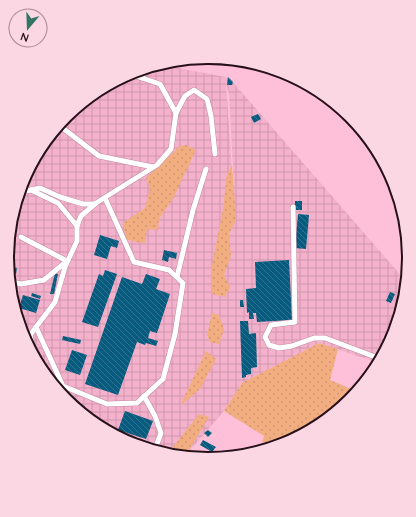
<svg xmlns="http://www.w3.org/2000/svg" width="416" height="517" font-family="Quicksand,sans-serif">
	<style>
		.industrial { fill: url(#industrial-grid); fill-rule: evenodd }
		.grass { fill: url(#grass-dots) }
		.building { fill: url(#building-back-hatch) }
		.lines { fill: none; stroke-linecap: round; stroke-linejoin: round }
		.lane-casing { stroke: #c48aa1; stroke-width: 6 }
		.lane { stroke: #fff; stroke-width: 5 }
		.rim { fill: none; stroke: #26111a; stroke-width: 2 }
	</style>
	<defs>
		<pattern id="industrial-grid" width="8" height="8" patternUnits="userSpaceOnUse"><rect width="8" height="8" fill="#f4b1cb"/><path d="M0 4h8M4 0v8" fill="none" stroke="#d197ae"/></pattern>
		<pattern id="grass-dots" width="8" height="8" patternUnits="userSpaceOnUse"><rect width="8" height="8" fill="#f2ae81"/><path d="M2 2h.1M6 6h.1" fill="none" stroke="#cf956f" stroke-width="1.8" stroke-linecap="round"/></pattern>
		<pattern id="building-back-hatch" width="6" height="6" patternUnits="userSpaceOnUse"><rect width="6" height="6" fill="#075b7e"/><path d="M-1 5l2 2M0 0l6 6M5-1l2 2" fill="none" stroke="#35728d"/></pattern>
	</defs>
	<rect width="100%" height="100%" fill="#fec0d8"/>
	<path class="industrial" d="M167 66 226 77 230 79 405 280 394 336 376 362 319 343 242 383 224 411 186 455 131 444 66 400 22 335 7 258 22 181 66 116 131 73ZM226 83 229 94 234 187 233 186Z"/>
	<g class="grass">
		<polygon points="186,145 196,150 174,197 159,219 158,230 147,229 145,243 136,242 126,239 123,223 145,208 150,189 146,178 180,146"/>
		<polygon points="232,165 236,220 229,234 231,256 224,275 230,287 225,297 212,294 211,270 223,209 227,174"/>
		<polygon points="212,313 219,315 224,329 219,344 210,342 207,335"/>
		<polygon points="319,343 338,349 330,380 356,391 350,401 285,444 278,446 262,442 264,436 224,411 242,383"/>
		<polygon points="206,351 216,359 200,389 180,406"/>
		<polygon points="199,414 209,417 186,455 169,452"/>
	</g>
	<g class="building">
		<polygon points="228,77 233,82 232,85 227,85"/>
		<polygon points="258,114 261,119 254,123 251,117"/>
		<rect x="295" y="201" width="7" height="9"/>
		<polygon points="298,214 309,215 306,249 295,248"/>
		<polygon points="100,235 119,241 117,248 111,246 107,259 94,255"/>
		<polygon points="164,250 177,253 176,259 169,257 168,262 162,260"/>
		<polygon points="289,260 292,320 257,322 256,313 253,313 254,319 249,319 249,312 247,313 246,289 256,288 255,262"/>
		<polygon points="11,267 17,268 16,274 11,273"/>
		<polygon points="105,270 117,274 98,327 82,322 99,274 103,276"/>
		<polygon points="55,273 58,274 54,294 50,294"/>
		<polygon points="146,274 160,279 156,289 170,294 157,333 150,331 148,338 158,341 156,346 146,343 145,345 137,342 118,395 85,384 122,277 142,284"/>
		<polygon points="390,292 395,294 391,303 386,301"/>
		<polygon points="32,293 41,296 40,299 31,296"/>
		<polygon points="23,295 40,300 36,313 19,308"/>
		<polygon points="240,300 243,300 244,307 240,307"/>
		<polygon points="240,321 248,321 249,334 256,333 257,367 251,368 251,374 246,375 246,377 242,378"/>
		<polygon points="63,336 81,340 80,344 62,340"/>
		<polygon points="72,350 87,355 80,375 65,370"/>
		<polygon points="125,411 153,421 146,439 118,430"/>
		<polygon points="208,430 212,433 208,437 204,433"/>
		<polygon points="203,440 216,447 212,452 200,445"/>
	</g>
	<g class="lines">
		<g class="lane-casing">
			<g id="lane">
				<polyline points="130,74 160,84 176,113"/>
				<polyline points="142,78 145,70"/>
				<polyline points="60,126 99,156 153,167"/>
				<polyline points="31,190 40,188 60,197 83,204 95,204"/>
				<polyline points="20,192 31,190 58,203 77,226"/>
				<polyline points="293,207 295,322 271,325 265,337 269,345 279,348 292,346 314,338 325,338 378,358"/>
				<polyline points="177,277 193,210 206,169"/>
				<polyline points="12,282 21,284 44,280 67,261 21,237"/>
				<polyline points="36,327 63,386 65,399"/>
				<polyline points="30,335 34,353"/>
				<polyline points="23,337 30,335 55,302 65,267 77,241 77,226 81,216 96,203 157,165 171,149 176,113 185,96 194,90 207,99 211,116 215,154"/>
				<polyline points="34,353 40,361"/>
				<polyline points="63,386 107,404 137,403 163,379 175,334 183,283 169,270 134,262 105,198"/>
				<polyline points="144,396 155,416 161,433 155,449"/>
			</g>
		</g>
		<use href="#lane" class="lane"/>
	</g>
	<path d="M0 0H416V517H0ZM14 258a194 194 0 1 1 388 0a194 194 0 1 1-388 0Z" fill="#fbd6e3" fill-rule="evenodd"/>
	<path class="rim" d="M14 258a194 194 0 1 1 388 0a194 194 0 1 1-388 0Z"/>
	<g transform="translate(28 28) rotate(199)"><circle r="19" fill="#fbd6e3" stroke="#a68793"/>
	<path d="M0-3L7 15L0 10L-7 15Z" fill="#337463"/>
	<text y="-6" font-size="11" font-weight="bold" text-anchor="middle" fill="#26111a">N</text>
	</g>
</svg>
